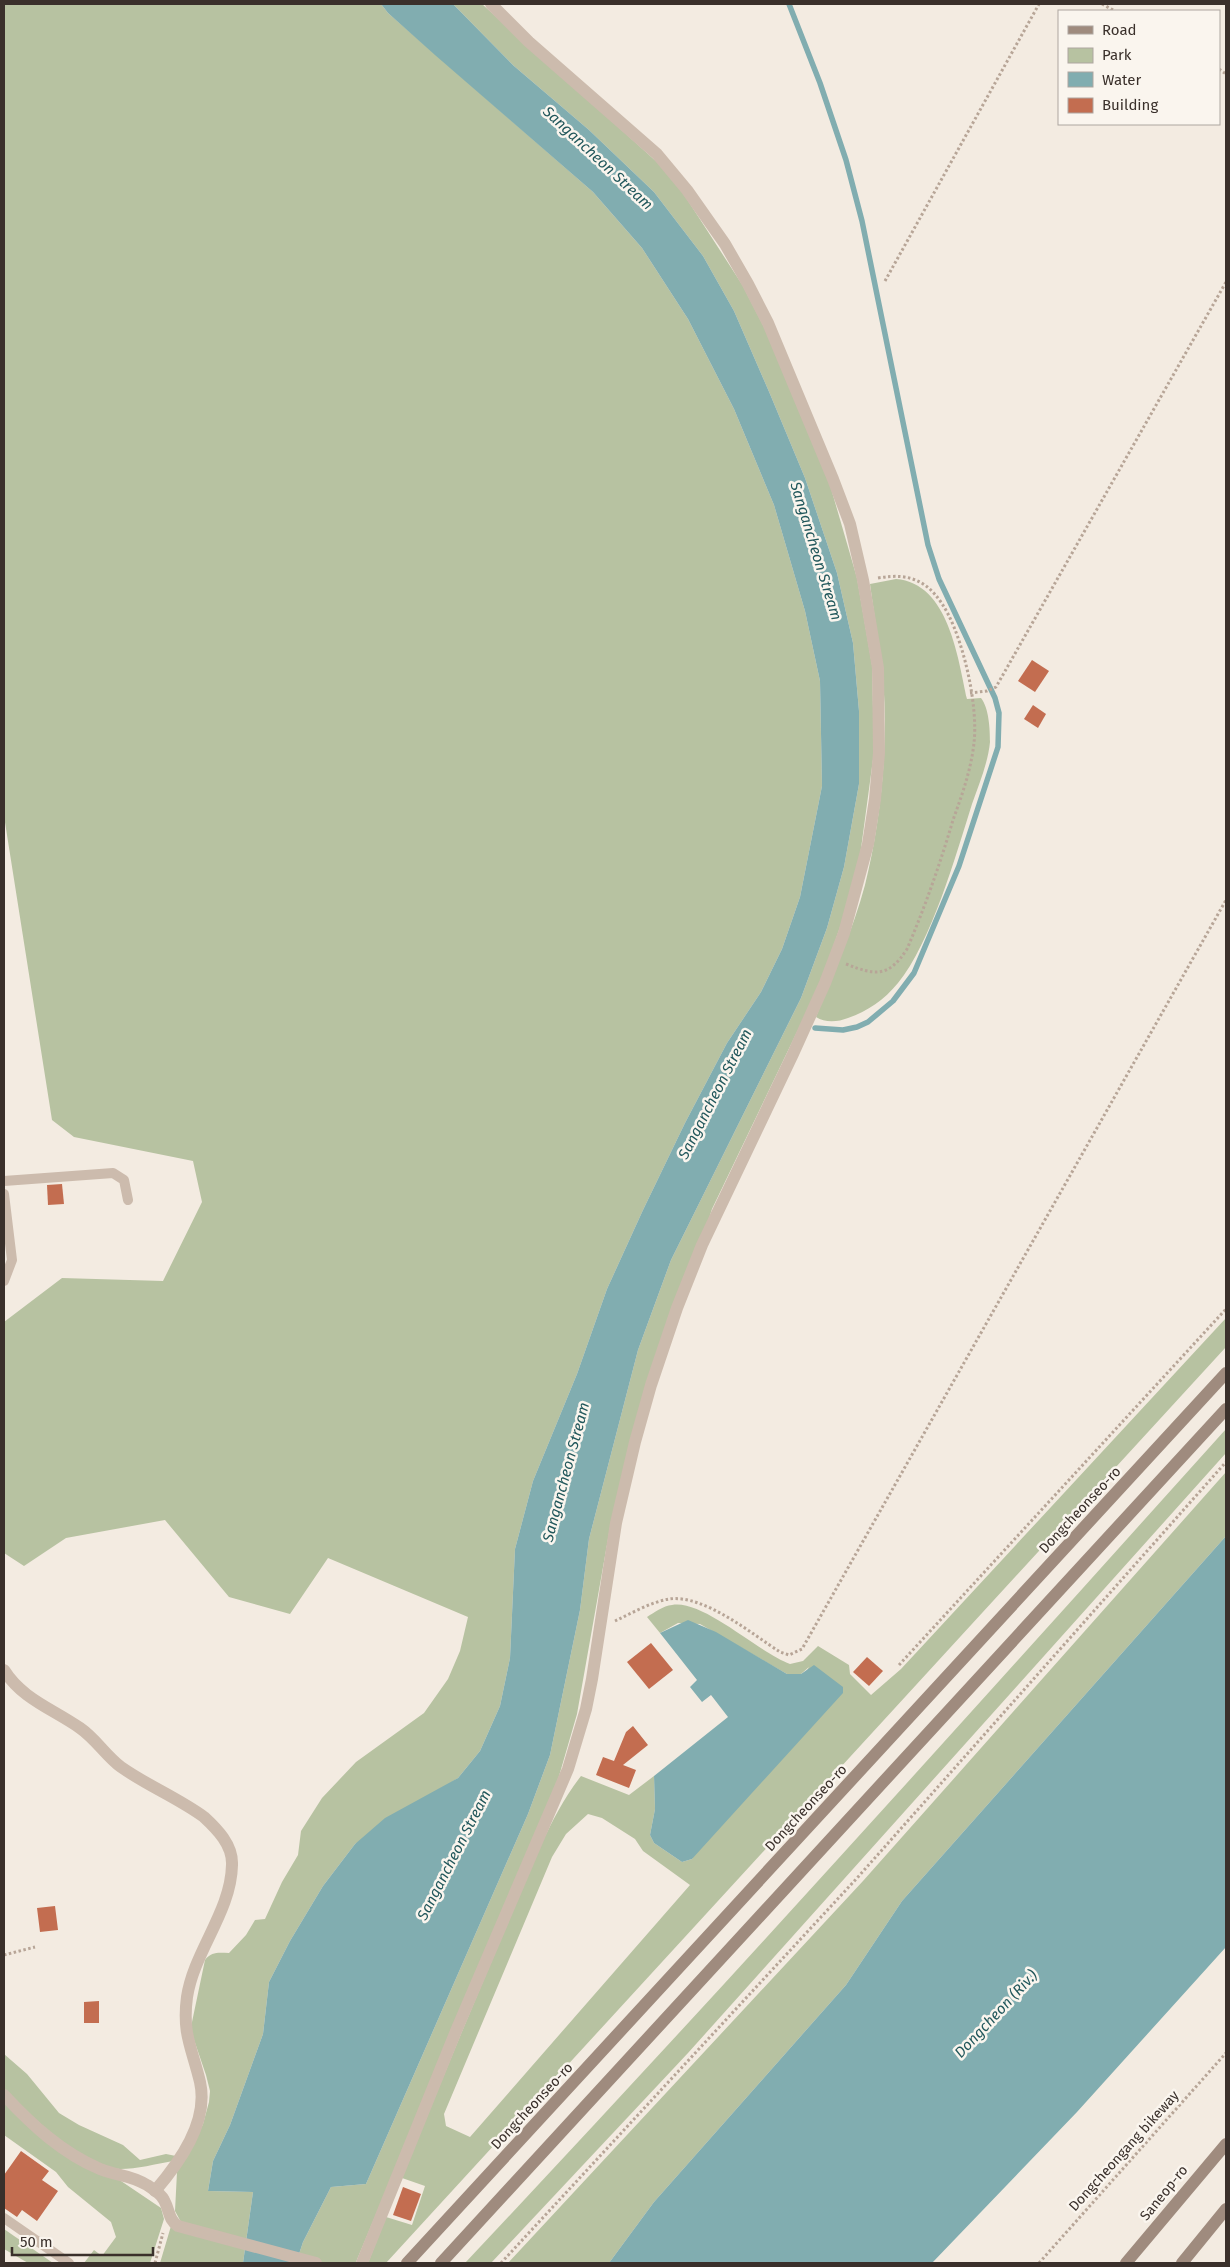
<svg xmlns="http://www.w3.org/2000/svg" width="1230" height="2267" font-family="'Fira Sans',sans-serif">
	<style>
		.green { fill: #b7c2a1; fill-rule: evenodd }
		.water { fill: #81adb0 }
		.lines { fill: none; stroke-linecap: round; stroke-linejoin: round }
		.stream { stroke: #81adb0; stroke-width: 5.5 }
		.building { fill: #c36d50 }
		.path { stroke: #b7a597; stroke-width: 3; stroke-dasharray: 2.5 2.5; stroke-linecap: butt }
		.lane { stroke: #ccbbad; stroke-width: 10 }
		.street { stroke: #ccbbad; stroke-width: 12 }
		.secondary { stroke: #9f8b7e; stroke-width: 12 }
		.labels { text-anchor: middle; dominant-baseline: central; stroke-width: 5; stroke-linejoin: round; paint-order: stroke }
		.street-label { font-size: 14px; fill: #3a302b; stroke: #faf5ee }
		.water-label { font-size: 15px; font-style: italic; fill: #21575b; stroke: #faf5ee }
	</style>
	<rect width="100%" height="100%" fill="#f3ebe1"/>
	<g class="green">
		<path d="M4 4H381L388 13 593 192 642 248 688 319 734 409 774 505 805 611 820 681 822 786 800 897 782 949 761 992 727 1043 685 1123 643 1210 607 1289 577 1374 533 1481 515 1549 510 1658 500 1706 480 1751 458 1778 355 1844 323 1886 290 1941 269 1982 263 2034 230 2125 213 2161 208 2191 253 2192 243 2263H160L171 2226 181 2222 175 2211 177 2172 195 2142 203 2124 209 2102 210 2091 206 2075 192 2034V2022L205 1960C212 1951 219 1953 229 1953L246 1935 255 1920 265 1919 282 1882 298 1855 301 1831 322 1798 356 1762 424 1713 448 1679 460 1651 468 1617 328 1558 290 1614 229 1597 165 1520 66 1538 24 1566 4 1553V1322L62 1278 163 1281 202 1202 193 1161 74 1137 52 1120 4 816Z"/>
		<polygon points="453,4 482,4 658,163 683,193 743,286 768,335 828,478 857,578 872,665 874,752 860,856 851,896 820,984 712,1209 611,1522 577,1714 557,1783 356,2262 296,2263 303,2242 331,2187 366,2184 528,1814 550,1755 580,1610 589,1539 638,1350 671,1260 801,998 827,928 844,867 859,784 859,711 853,643 837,573 805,478 770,394 734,311 703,256 654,192 589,130 514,66"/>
		<path d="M896 579C949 583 958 659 967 699L981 698C989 708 990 729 990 742 988 763 979 784 972 804 956 855 931 943 898 983 884 1000 868 1011 848 1018 838 1022 825 1023 816 1017 833 974 853 930 865 885 878 832 885 775 885 720 885 675 876 629 870 584Z"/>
		<path d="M1226 1318V1347L386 2263H368L386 2217 412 2225 425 2186 402 2178C437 2091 473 2004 510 1918 531 1870 549 1817 581 1776L629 1795 654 1776 655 1809 650 1835 654 1843 682 1862 692 1859 809 1667 801 1674H787L700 1624 678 1623 660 1633 647 1617C655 1612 663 1606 672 1605 703 1599 759 1653 790 1664L803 1661 818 1646 849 1665 850 1674 871 1695 901 1669ZM588 1814 602 1818 635 1839 643 1851 690 1885 470 2137 446 2126 444 2114 552 1857 566 1834Z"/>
		<path d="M1226 1429V1453L688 2053 491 2263H465C723 1989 974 1709 1226 1429Z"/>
		<polygon points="1226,1472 1226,1536 902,1901 846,1985 654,2202 609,2263 508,2263 863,1881"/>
		<path d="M4 2054 27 2074 59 2113 79 2125 123 2145 140 2160 166 2154 176 2156 173 2161C156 2164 137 2169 120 2169 85 2168 27 2113 4 2089Z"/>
		<polygon points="4,2102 161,2208 164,2219 150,2263 84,2263 94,2250 102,2256 116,2237 111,2222 68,2187 56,2172 4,2135"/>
		<polygon points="4,2229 53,2263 28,2263 4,2249"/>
	</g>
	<g class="water">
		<polygon points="381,4 453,4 514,66 589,130 654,192 703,256 734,311 770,394 805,478 837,573 853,643 859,711 859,784 844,867 827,928 801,998 671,1260 638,1350 589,1539 580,1610 550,1755 528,1814 366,2184 331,2187 303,2242 296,2263 243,2263 253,2192 208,2191 213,2161 230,2125 263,2034 269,1982 290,1941 323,1886 355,1844 385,1818 458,1778 480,1751 500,1706 510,1658 515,1549 533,1481 577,1374 607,1289 643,1210 685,1123 727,1043 761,992 782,949 800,897 822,786 820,681 805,611 774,505 734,409 688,319 642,248 593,192 435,55 388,13"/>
		<polygon points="1226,1536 1226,1947 1077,2112 932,2263 609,2263 654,2202 846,1985 902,1901"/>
		<polygon points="688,1620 716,1632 787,1674 801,1674 814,1665 843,1687 843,1693 692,1859 682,1862 654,1843 650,1835 655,1809 654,1776 728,1717 711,1695 702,1702 690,1687 697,1680 660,1633"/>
	</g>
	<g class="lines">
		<polyline class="stream" points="789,4 820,83 846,160 862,221 928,545 939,579 995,698 999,713 998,747 959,866 914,973 893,1001 868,1022 857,1027 843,1030 815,1028"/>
	</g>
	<g class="building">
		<polygon points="1032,660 1049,671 1035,692 1018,681"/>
		<polygon points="1033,705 1046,714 1038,728 1024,719"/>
		<polygon points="62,1184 64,1204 48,1205 47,1185"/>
		<polygon points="651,1643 673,1670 649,1689 627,1662"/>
		<polygon points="867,1657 883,1671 869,1686 853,1672"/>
		<polygon points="633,1726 648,1745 623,1765 636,1770 629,1788 596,1775 603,1757 614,1761 626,1732"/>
		<polygon points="55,1906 58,1930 40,1932 37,1908"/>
		<polygon points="99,2001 99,2023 84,2023 84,2002"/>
		<polygon points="21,2151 49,2171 42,2180 58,2191 37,2221 22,2210 17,2217 4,2208 4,2175"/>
		<polygon points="403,2187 421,2194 411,2221 393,2215"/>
	</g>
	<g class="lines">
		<g class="path">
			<polyline points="1102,4 1115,11"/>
			<polyline points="1219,69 1226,74"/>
			<polyline points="885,281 1039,4"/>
			<polyline points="970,693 987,691 996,687 1226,282"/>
			<path d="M846 964C876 976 889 977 907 949 925 907 940 864 953 820 962 795 971 770 974 743 978 707 965 647 948 614 931 582 912 572 878 578"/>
			<path d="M615 1621C632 1613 651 1602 669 1599 704 1594 752 1634 780 1652L789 1655 802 1649 1226 900"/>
			<polyline points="899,1665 1226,1309"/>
			<polyline points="4,1955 35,1947"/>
			<polyline points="155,2263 163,2233"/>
			<polyline points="501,2263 858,1877 1226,1462"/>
			<polyline points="1039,2263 1226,2053"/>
		</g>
		<g class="lane">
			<polyline points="4,1181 113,1173 124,1180 128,1200"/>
			<polyline points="4,1194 12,1260 4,1281"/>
			<polyline points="4,2218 69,2263"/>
		</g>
		<g class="street">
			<path d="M4 1670C22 1699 53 1709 80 1728 96 1739 106 1756 121 1767 148 1786 178 1798 204 1817 217 1829 233 1845 232 1865 231 1912 194 1951 187 1997 182 2034 192 2048 200 2082 209 2122 179 2163 155 2191"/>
			<path d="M4 2095C32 2125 62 2153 100 2169 117 2176 129 2174 147 2185 153 2189 161 2194 164 2200 170 2211 168 2219 178 2226L316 2263"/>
			<polyline points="362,2263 456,2031 568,1769 586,1709 592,1679 616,1523 635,1442 651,1385 677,1308 702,1245 793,1054 825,983 844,933 868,844 875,799 879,753 878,668 863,580 850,524 833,479 768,323 748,284 725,244 687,190 657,154 529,42 491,4"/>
		</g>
		<g class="secondary">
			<polyline points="407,2263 1226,1373"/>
			<polyline points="441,2263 1226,1409"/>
			<polyline points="1126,2263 1226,2144"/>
			<polyline points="1182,2263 1226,2209"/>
		</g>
	</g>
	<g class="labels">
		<g class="street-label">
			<text transform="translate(1080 1510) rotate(-47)">Dongcheonseo-ro</text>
			<text transform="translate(806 1808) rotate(-47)">Dongcheonseo-ro</text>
			<text transform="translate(532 2106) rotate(-47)">Dongcheonseo-ro</text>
			<text transform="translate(1124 2151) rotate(-48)">Dongcheongang bikeway</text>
			<text transform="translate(1164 2193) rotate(-51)">Saneop-ro</text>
		</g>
		<g class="water-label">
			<text transform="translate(598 158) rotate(43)">Sangancheon Stream</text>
			<text transform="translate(816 551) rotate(73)">Sangancheon Stream</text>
			<text transform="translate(715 1094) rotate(-63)">Sangancheon Stream</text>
			<text transform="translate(566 1472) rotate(-75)">Sangancheon Stream</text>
			<text transform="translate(454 1855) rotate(-63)">Sangancheon Stream</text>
			<text transform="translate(996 2014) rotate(-47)">Dongcheon (Riv.)</text>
		</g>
	</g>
	<rect width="1230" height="2267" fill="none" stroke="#3a302b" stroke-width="10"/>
	<rect x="1058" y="10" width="162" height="115" fill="#faf5ee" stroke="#ada6a0"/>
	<rect x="1068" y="26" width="25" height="8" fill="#9f8b7e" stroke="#ada6a0"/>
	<text x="1102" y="35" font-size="15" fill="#3a302b">Road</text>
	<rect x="1068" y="48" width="25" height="15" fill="#b7c2a1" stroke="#ada6a0"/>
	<text x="1102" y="60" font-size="15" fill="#3a302b">Park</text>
	<rect x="1068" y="72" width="25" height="15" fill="#81adb0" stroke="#ada6a0"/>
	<text x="1102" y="85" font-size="15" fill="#3a302b">Water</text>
	<rect x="1068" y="98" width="25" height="15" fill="#c36d50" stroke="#ada6a0"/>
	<text x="1102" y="110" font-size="15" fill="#3a302b">Building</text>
	<path d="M12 2247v8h141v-8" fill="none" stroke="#3a302b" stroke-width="2.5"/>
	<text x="20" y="2247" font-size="15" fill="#3a302b" stroke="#faf5ee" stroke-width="4" paint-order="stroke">50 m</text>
</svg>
